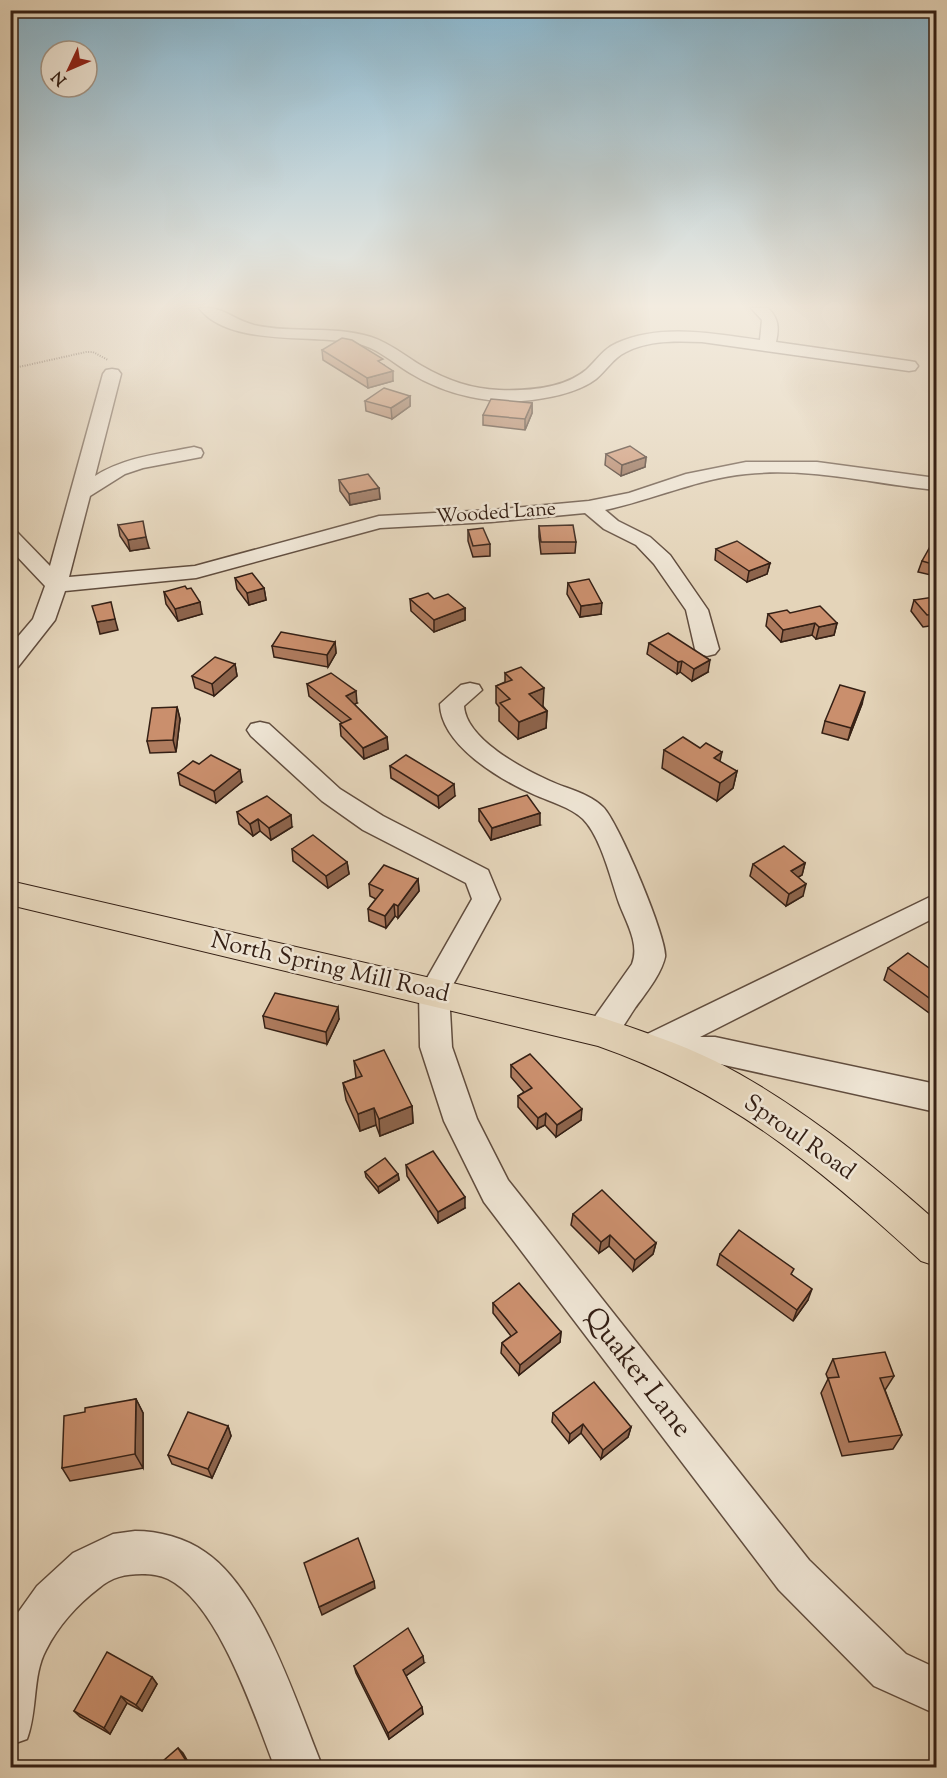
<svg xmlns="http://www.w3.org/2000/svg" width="947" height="1778" font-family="'Sorts Mill Goudy',serif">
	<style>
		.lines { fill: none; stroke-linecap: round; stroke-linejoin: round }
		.minor-casing { stroke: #614d3e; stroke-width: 3 }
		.major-casing { stroke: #352015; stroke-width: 2 }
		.path { stroke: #352015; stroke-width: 2; stroke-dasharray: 1 1.5; stroke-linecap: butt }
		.minor { fill: #ede3d2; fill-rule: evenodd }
		.major { fill: #e4d4b9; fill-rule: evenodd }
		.wall { fill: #ae7b5e; stroke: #352015; stroke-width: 1.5 }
		.shaded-wall { fill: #8d644c; stroke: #352015; stroke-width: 1.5 }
		.building { fill: #ca8f6d; stroke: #352015; stroke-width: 1.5 }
		.labels { text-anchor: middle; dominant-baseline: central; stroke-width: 5; stroke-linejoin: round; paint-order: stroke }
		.far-street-label { font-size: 20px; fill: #352015; stroke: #ede3d2 }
		.street-label { font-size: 24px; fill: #352015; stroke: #ede3d2 }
		.near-street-label { font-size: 28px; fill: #352015; stroke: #ede3d2 }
	</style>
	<rect width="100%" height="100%" fill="#e4d4b9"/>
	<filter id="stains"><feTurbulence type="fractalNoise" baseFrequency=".00333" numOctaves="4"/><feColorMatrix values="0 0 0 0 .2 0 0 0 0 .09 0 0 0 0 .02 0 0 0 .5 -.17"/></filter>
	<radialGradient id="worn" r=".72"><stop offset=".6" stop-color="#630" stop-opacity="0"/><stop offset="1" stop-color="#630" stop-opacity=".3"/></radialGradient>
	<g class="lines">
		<g class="minor-casing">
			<g id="minor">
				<path d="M199 308C224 306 231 319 254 325 292 334 332 325 371 337 390 343 405 356 422 366 446 380 472 389 499 390 528 391 563 389 586 370 597 360 603 349 617 343 662 323 714 334 760 340L762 320 751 308H768C779 319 779 328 776 342L909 361 915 362 918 366 915 370 909 371 702 342C677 341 649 340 626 352 613 358 607 370 596 379 579 392 554 397 532 400 490 405 446 395 410 373 392 362 376 347 355 343 312 334 229 347 199 308Z"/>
				<path d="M112 369 118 370 121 374 95 476C125 457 159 454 194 447L201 449 203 453 201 457 143 468 125 474 90 496 69 577 195 566 379 516 491 510 589 501 629 493 686 474 746 462H817L936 478V490C873 484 810 467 746 474 697 479 652 500 605 510L618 521 650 537 670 555 708 610 719 649 715 654 707 656 699 654 695 649 686 610 654 564 636 545 604 529 585 513 491 522 380 528 196 578 65 591 55 620 18 667 10 669V646L33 619 45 586 10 549V530L17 532 50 566 103 374 106 370Z"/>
				<path d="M470 683 479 685 482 690 464 706C466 739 523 769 550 781 567 789 589 793 603 807 618 821 668 940 665 957 661 975 645 994 635 1008 622 1027 614 1049 589 1041L584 1032 632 964C640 944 626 922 619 903 611 880 601 837 583 819 570 807 551 802 535 795 500 780 441 745 440 704L461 685Z"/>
				<polygon points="260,722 269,724 340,789 383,816 488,870 500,899 449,992 452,1047 477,1119 508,1180 809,1560 906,1654 936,1668 936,1714 874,1686 779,1590 484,1202 444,1121 420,1047 419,992 472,899 466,883 363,830 322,801 251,736 247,730 251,724"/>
				<polygon points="936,894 936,917 700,1037 715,1037 936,1084 936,1112 715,1063 648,1061 637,1057 632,1048 637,1039"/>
				<path d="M135 1531C159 1531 185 1538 205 1552 262 1590 297 1705 323 1768H275C255 1717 219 1604 168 1579 160 1575 150 1574 142 1574 125 1574 112 1577 99 1588 78 1604 58 1626 46 1650 32 1676 38 1710 27 1739L10 1745 12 1621 37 1586 73 1553 113 1534Z"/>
			</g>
		</g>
		<g class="major-casing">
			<path id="major" d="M10 881 600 1017C639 1030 678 1043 715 1061 796 1102 868 1161 936 1221V1266L921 1261C822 1170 728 1091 598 1046L10 905Z"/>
		</g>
		<polyline class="path" points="10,369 86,352 93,352 108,360"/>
		<use href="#minor" class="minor"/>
		<use href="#major" class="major"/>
	</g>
	<g class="wall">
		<polygon points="322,350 384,365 393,381 368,388 323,360"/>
		<polygon points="410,396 410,406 392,419 366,411 365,401"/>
		<polygon points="532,403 532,413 525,430 483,425 483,415"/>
		<polygon points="606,454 646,457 645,467 621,476 605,465"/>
		<polygon points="339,480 379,488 380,499 350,505 340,491"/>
		<polygon points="118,525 149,548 130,551 120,536"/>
		<polygon points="539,526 576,542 575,553 541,554 539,537"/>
		<polygon points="468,530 490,544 490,556 473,557 468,541"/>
		<polygon points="936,547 936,574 935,576 918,572 922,561"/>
		<polygon points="716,549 770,563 767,574 747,582 715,560"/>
		<polygon points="235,578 264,588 266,600 249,605 237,589"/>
		<polygon points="568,583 601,614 580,617 567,594"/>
		<polygon points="164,592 202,614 178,621 166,604"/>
		<polygon points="410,599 434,599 465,608 465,620 434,632 411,611"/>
		<polygon points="914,600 936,601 936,625 923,627 911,611"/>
		<polygon points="790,613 837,623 834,635 816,639 812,635 781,642 766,626 768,614"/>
		<polygon points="335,642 336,653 328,667 274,657 272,646"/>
		<polygon points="649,643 708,672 692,681 680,672 677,674 647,654"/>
		<polygon points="235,664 237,676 214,696 195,688 192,676"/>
		<polygon points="505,673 543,706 547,711 546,728 518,739 499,721 499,707 496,703 496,686 505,682"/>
		<polygon points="307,684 357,703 354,704 387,737 388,749 364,759 341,736 340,724 342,723 309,696"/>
		<polygon points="862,704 848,740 822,733 825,721"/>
		<polygon points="177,707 180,719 176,752 150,753 147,741"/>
		<polygon points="664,750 737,771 733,788 717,801 662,768"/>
		<polygon points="390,766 455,796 439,808 391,778"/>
		<polygon points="178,773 242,782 216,803 180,785"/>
		<polygon points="479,809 540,825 491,840 479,821"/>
		<polygon points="237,812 292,827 271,840 260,831 253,836 239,824"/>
		<polygon points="292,849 347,862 349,874 328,888 293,861"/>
		<polygon points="805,863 802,875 798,877 803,896 786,906 750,876 753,864"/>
		<polygon points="418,879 419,891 398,918 395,916 386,928 369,921 368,909 376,899 370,896 369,884"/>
		<polygon points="888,968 936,973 936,1018 884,980"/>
		<polygon points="263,1016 339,1019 327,1044 265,1028"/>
		<polygon points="354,1061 412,1106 413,1123 380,1136 376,1125 360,1131 346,1100 343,1083 356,1078"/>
		<polygon points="511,1065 581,1120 556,1137 545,1125 537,1129 518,1107 518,1096 524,1092 511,1077"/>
		<polygon points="406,1165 465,1208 438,1223 407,1176"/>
		<polygon points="365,1172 398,1174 399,1180 379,1193 366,1177"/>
		<polygon points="573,1214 656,1243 653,1254 633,1271 609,1246 599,1253 571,1225"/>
		<polygon points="720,1254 792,1275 808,1300 793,1321 717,1265"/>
		<polygon points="493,1303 561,1332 560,1342 519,1375 501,1353 502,1343 511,1336 493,1313"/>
		<polygon points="833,1359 894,1376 885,1390 902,1435 893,1449 842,1456 821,1393 828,1379 826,1374"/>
		<polygon points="136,1399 143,1413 143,1468 70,1481 62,1468 85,1412"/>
		<polygon points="553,1413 631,1427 628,1437 601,1459 581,1433 569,1443 552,1422"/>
		<polygon points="228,1426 231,1436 212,1478 172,1464 168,1455"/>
		<polygon points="936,1593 936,1608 933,1597"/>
		<polygon points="424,1663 406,1676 423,1714 389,1739 356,1673 354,1666"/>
		<polygon points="152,1677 157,1684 142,1711 127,1703 110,1734 80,1717 74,1711"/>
	</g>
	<g class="shaded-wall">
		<polygon points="393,371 393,381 368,388 367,378"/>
		<polygon points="410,396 410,406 392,419 391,408"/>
		<polygon points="532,403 532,413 525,430 525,419"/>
		<polygon points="646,457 645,467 621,476 622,465"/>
		<polygon points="379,488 380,499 350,505 349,494"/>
		<polygon points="146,537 149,548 130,551 128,540"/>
		<polygon points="770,563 767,574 747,582 749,571"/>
		<polygon points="264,588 266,600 249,605 247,593"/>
		<polygon points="200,602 202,614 178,621 175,609"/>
		<polygon points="602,603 601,614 580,617 581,606"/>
		<polygon points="465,608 465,620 434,632 434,620"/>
		<polygon points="115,619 118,630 100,634 97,622"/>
		<polygon points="815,623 812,635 781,642 783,630"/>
		<polygon points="837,623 834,635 816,639 819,627"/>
		<polygon points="335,642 336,653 328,667 327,655"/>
		<polygon points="710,660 708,672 692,681 694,669"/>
		<polygon points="682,661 680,672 677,674 678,662"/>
		<polygon points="235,664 237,676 214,696 212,684"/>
		<polygon points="544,688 543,706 528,711 529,694"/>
		<polygon points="356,691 357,703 347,708 346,696"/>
		<polygon points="865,692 862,704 848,740 851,728"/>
		<polygon points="177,707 180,719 176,752 173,740"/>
		<polygon points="547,711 546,728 518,739 519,722"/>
		<polygon points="387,737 388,749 364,759 363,748"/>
		<polygon points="722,752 718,770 714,758"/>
		<polygon points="240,770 242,782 216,803 214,791"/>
		<polygon points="737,771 733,788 717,801 720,783"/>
		<polygon points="454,784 455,796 439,808 438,796"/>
		<polygon points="540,813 540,825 491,840 492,828"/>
		<polygon points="291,815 292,827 271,840 269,828"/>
		<polygon points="258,819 260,831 253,836 250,824"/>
		<polygon points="347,862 349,874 328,888 326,876"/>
		<polygon points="805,863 802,875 787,883 791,871"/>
		<polygon points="418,879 419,891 398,918 398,906"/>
		<polygon points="806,884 803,896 786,906 789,894"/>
		<polygon points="394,904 395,916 386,928 385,916"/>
		<polygon points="338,1007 339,1019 327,1044 326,1032"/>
		<polygon points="412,1106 413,1123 380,1136 379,1119"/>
		<polygon points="374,1108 376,1125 360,1131 358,1114"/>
		<polygon points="582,1109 581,1120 556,1137 557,1125"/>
		<polygon points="546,1113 545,1125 537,1129 538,1118"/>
		<polygon points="398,1174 399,1180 379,1193 378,1187"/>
		<polygon points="465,1197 465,1208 438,1223 438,1212"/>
		<polygon points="610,1235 609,1246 599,1253 601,1242"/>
		<polygon points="656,1243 653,1254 633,1271 635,1260"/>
		<polygon points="812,1289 808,1300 793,1321 797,1310"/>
		<polygon points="561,1332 560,1342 519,1375 520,1365"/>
		<polygon points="136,1399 143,1413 143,1468 135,1454"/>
		<polygon points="583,1424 581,1433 569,1443 570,1434"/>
		<polygon points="228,1426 231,1436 212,1478 208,1469"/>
		<polygon points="631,1427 628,1437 601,1459 603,1450"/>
		<polygon points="374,1581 375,1588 322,1615 319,1607"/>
		<polygon points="423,1656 424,1663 404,1677 403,1670"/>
		<polygon points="152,1677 157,1684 142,1711 136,1705"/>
		<polygon points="121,1696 127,1703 110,1734 104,1728"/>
		<polygon points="422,1707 423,1714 389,1739 388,1733"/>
		<polygon points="178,1748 183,1753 191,1767 190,1767"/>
	</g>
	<g class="building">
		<polygon points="342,338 352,340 383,359 378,361 393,371 367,378 322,350"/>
		<polygon points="384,388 410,396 391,408 365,401"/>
		<polygon points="491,399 532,403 525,419 483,415"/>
		<polygon points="630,446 646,457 622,465 606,454"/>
		<polygon points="368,474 379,488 349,494 339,480"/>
		<polygon points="143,521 146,537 128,540 118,525"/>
		<polygon points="573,525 576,542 541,542 539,526"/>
		<polygon points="483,528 490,544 473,546 468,530"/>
		<polygon points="737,541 770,563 749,571 716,549"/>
		<polygon points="931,545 936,547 936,565 922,561"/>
		<polygon points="252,573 264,588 247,593 235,578"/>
		<polygon points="589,579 602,603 581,606 568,583"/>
		<polygon points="185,586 187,589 191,588 200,602 175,609 164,592"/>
		<polygon points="428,593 434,599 448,594 465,608 434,620 410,599"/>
		<polygon points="934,597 936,601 936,614 927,615 914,600"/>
		<polygon points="111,602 115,619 97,622 92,606"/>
		<polygon points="820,606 837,623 819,627 815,623 783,630 768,614 787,610 790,613"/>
		<polygon points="281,632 335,642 327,655 272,646"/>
		<polygon points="668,633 710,660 694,669 682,661 678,662 649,643"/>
		<polygon points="215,657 235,664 212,684 192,676"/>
		<polygon points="521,667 544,688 529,694 547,711 519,722 500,703 510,699 496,686 512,680 505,673"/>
		<polygon points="331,673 356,691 346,696 387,737 363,748 340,724 351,719 307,684"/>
		<polygon points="840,685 865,692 851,728 825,721"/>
		<polygon points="177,707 173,740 147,741 152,708"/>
		<polygon points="683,737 700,748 706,743 722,752 714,758 737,771 720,783 664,750"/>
		<polygon points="211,755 240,770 214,791 178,773 193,761 199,764"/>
		<polygon points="406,755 454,784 438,796 390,766"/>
		<polygon points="527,795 540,813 492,828 479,809"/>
		<polygon points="267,796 291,815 269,828 258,819 250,824 237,812"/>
		<polygon points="313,835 347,862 326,876 292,849"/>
		<polygon points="784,846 805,863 791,871 806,884 789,894 753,864"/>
		<polygon points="384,865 418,879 398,906 394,904 385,916 368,909 383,890 369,884"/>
		<polygon points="908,953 936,973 936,1003 888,968"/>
		<polygon points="275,993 338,1007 326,1032 263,1016"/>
		<polygon points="384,1050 412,1106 379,1119 374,1108 358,1114 343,1083 362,1076 354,1061"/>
		<polygon points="530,1054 582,1109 557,1125 546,1113 538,1118 518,1096 532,1088 511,1065"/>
		<polygon points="433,1151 465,1197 438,1212 406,1165"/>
		<polygon points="385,1158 398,1174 378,1187 365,1172"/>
		<polygon points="602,1190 656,1243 635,1260 610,1235 601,1242 573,1214"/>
		<polygon points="739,1230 794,1269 791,1274 812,1289 797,1310 720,1254"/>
		<polygon points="519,1283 561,1332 520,1365 502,1343 517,1332 493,1303"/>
		<polygon points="885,1352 894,1376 880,1378 902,1435 849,1442 828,1378 839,1377 833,1359"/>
		<polygon points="594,1382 631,1427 603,1450 583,1424 570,1434 553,1413"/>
		<polygon points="136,1399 135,1454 62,1468 64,1416 85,1412 85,1408"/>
		<polygon points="188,1412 228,1426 208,1469 168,1455"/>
		<polygon points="358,1538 374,1581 319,1607 304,1563"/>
		<polygon points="408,1628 423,1656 403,1670 422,1707 388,1733 354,1666"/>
		<polygon points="107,1652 152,1677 136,1705 121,1696 104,1728 74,1711"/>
		<polygon points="178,1748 190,1767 156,1767"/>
	</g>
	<linearGradient id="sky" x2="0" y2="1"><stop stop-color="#87b6cf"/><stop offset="0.55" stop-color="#f3ece0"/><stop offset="1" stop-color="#f3ece0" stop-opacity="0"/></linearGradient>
	<rect width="947" height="557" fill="url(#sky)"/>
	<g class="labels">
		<g class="far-street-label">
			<text transform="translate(496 514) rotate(-4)">Wooded Lane</text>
		</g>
		<g class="street-label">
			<text transform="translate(330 968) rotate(13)">North Spring Mill Road</text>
			<text transform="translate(799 1138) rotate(35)">Sproul Road</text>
		</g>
		<g class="near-street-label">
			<text transform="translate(637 1373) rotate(52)">Quaker Lane</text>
		</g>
	</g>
	<rect width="947" height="1778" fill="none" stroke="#e4d4b9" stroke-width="36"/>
	<rect x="12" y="12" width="923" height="1754" fill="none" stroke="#352015" stroke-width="3"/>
	<rect x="18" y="18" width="911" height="1742" fill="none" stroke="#352015" stroke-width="1.5"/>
	<g transform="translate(69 69) rotate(226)"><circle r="28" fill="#ede3d2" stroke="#a39586" stroke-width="1.5"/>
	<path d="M0-4.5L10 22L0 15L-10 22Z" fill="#8f2418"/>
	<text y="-9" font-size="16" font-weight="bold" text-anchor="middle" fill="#352015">N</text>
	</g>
	<rect width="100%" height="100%" filter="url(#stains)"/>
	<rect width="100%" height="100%" fill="url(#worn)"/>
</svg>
